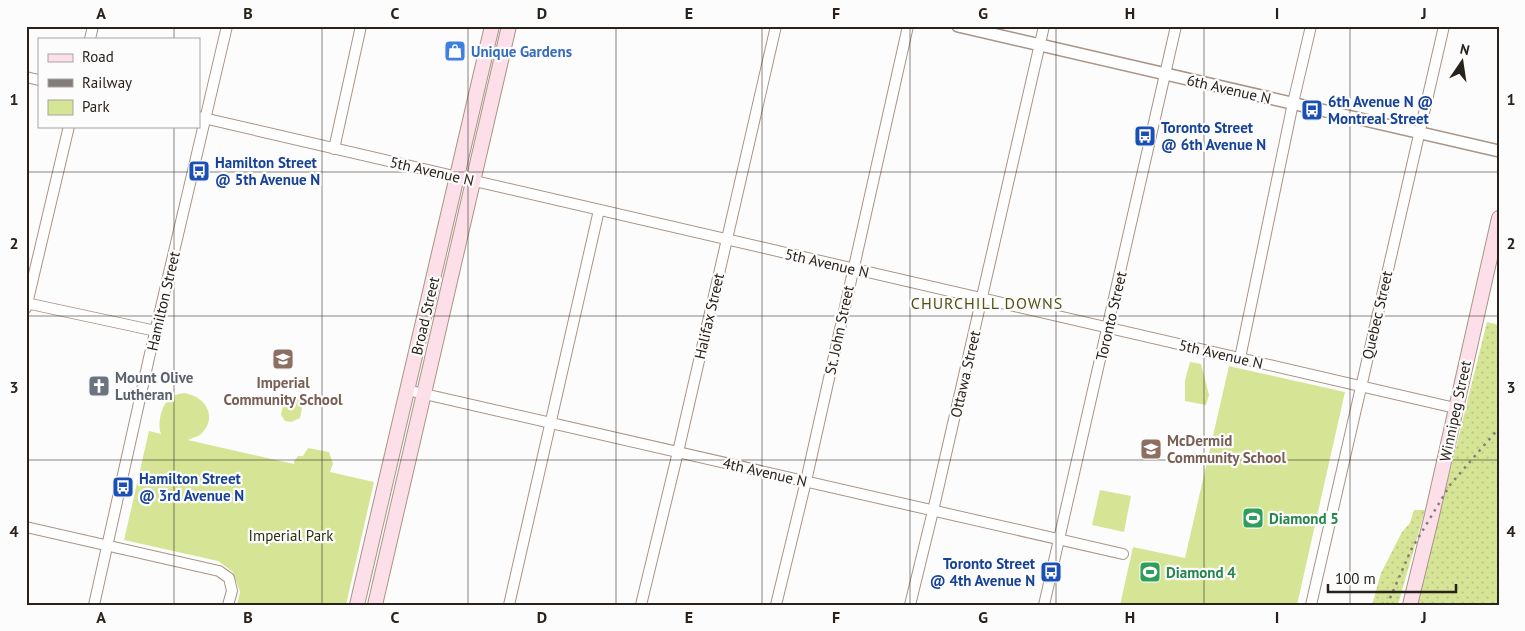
<svg xmlns="http://www.w3.org/2000/svg" width="1525" height="631" font-family="'PT Sans',sans-serif">
	<style>
		.grass { fill: url(#grass-dots) }
		.green { fill: #d6e595 }
		.lines { fill: none; stroke-linecap: round; stroke-linejoin: round }
		.minor-casing { stroke: #a99486; stroke-width: 12 }
		.tertiary-casing { stroke: #a99486; stroke-width: 14 }
		.secondary-casing { stroke: #a99486; stroke-width: 16 }
		.minor { stroke: #fff; stroke-width: 10 }
		.tertiary { stroke: #fff; stroke-width: 11 }
		.secondary { stroke: #fcdfe9; stroke-width: 14 }
		.rail { stroke: #837e7b; stroke-width: 2.5; stroke-dasharray: 2.5 5; stroke-linecap: butt }
		.grid { fill: none; stroke: #29211b; stroke-width: 1; stroke-opacity: 0.55 }
		.labels { text-anchor: middle; dominant-baseline: central; stroke-width: 4.5; stroke-linejoin: round; paint-order: stroke }
		.shop-label { font-size: 15px; font-weight: bold; fill: #366cbe; stroke: #fcfcfc; text-anchor: start }
		.street-label { font-size: 15px; fill: #29211b; stroke: #fcfcfc }
		.transit-label { font-size: 15px; font-weight: bold; fill: #164399; stroke: #fcfcfc; text-anchor: start }
		.worship-label { font-size: 15px; font-weight: bold; fill: #5b616d; stroke: #fcfcfc; text-anchor: start }
		.education-label { font-size: 15px; font-weight: bold; fill: #785e54; stroke: #fcfcfc }
		.leisure-label { font-size: 15px; font-weight: bold; fill: #27864d; stroke: #fcfcfc; text-anchor: start }
		.park-label { font-size: 15px; fill: #2b300c; stroke: #fcfcfc }
		.neighbourhood-label { font-size: 16px; letter-spacing: 1px; fill: #565114; stroke: #fcfcfc }
		.neatline { fill: none; stroke: #29211b; stroke-width: 2 }
		.grid-label { font-size: 16px; text-anchor: middle; font-weight: bold; fill: #29211b }
	</style>
	<defs>
		<pattern id="grass-dots" width="8" height="8" patternUnits="userSpaceOnUse" patternTransform="scale(1.25)"><rect width="8" height="8" fill="#d6e595"/><path d="M2 2h.1M6 6h.1" fill="none" stroke="#b8c480" stroke-width="1.8" stroke-linecap="round"/></pattern>
	</defs>
	<rect width="100%" height="100%" fill="#fcfcfc"/>
	<g class="grass">
		<polygon points="1487,322 1499,325 1499,605 1417,605"/>
		<polygon points="1414,510 1425,510 1398,605 1372,605 1381,573 1402,532 1410,523"/>
	</g>
	<g class="green">
		<polygon points="1190,362 1201,364 1209,395 1206,405 1185,401 1185,380"/>
		<polygon points="1229,366 1345,392 1297,605 1120,605 1133,547 1185,558"/>
		<path d="M184 393C205 396 218 416 202 433 199 437 191 438 188 440L294 464V461L298 456H303L308 448 329 452 333 464 330 472 374 482 346 605H237L240 592 233 572 218 561 124 540 149 431 161 434C157 425 161 406 169 399 172 395 179 394 184 393Z"/>
		<polygon points="291,396 300,398 302,408 300,418 291,422 285,421 281,415 284,400"/>
		<polygon points="1100,490 1131,496 1124,532 1092,525"/>
	</g>
	<g class="lines">
		<g class="minor-casing">
			<g id="minor">
				<polyline points="90,39 93,26"/>
				<polyline points="26,77 39,80"/>
				<polyline points="199,117 1455,408"/>
				<polyline points="334,149 361,26"/>
				<polyline points="26,303 156,331"/>
				<polyline points="26,308 69,126"/>
				<polyline points="1240,358 1293,103 1311,26"/>
				<polyline points="407,390 1123,554"/>
				<polyline points="26,527 219,571 229,578 232,591 228,605"/>
				<polyline points="94,605 149,358 227,26"/>
				<polyline points="509,605 599,210"/>
				<polyline points="641,605 678,452 776,26"/>
				<polyline points="776,605 806,481 908,26"/>
				<polyline points="910,605 933,511 1044,26"/>
				<polyline points="1044,605 1176,26"/>
				<polyline points="1311,605 1444,26"/>
			</g>
		</g>
		<g class="tertiary-casing">
			<polyline id="tertiary" points="958,26 1499,151"/>
		</g>
		<g class="secondary-casing">
			<g id="secondary">
				<polyline points="357,605 492,26"/>
				<polyline points="375,605 509,26"/>
				<polyline points="1410,605 1432,515 1499,218"/>
			</g>
		</g>
		<use href="#minor" class="minor"/>
		<use href="#tertiary" class="tertiary"/>
		<use href="#secondary" class="secondary"/>
		<polyline class="rail" points="1387,605 1411,550 1450,485 1499,428"/>
	</g>
	<path class="grid" d="M174 26V39M322 26V605M468 26V605M616 26V605M762 26V605M910 26V605M1056 26V605M1204 26V605M1350 26V605M174 126V605M26 172H1499M26 316H1499M26 460H1499"/>
	<defs>
		<g id="shop-square" transform="scale(1.125)"><rect x="-9" y="-9" width="18" height="18" rx="4" fill="#3f7fe0" stroke="#fcfcfc"/><path d="M-5-2.5h2.3a2.7 3.5 0 0 1 5.4 0H5L5.5 6h-11ZM-1.5-2.5h3a1.5 2.3 0 0 0-3 0Z" fill="#fff"/></g>
		<g id="bus-square" transform="scale(1.125)"><rect x="-9" y="-9" width="18" height="18" rx="4" fill="#1a4fb4" stroke="#fcfcfc"/><path d="M-5-6H5V4H4V6H2V4H-2V6H-4V4H-5ZM-3.5-4V0h7V-4ZM-3.5 1.2v1.5H-2V1.2ZM2 1.2v1.5H3.5V1.2Z" fill="#fff"/></g>
		<g id="school-square" transform="scale(1.125)"><rect x="-9" y="-9" width="18" height="18" rx="4" fill="#8d6e63" stroke="#fcfcfc"/><path d="M0-5L7-2L0 1L-7-2ZM-4 1L0 2.5L4 1V4Q0 6-4 4Z" fill="#fff"/></g>
		<g id="church-square" transform="scale(1.125)"><rect x="-9" y="-9" width="18" height="18" rx="4" fill="#6b7280" stroke="#fcfcfc"/><path d="M-1.2-6h2.4v3.5h3.3v2.4h-3.3V6h-2.4V-.1h-3.3v-2.4h3.3Z" fill="#fff"/></g>
		<g id="stadium-square" transform="scale(1.125)"><rect x="-9" y="-9" width="18" height="18" rx="4" fill="#2e9e5b" stroke="#fcfcfc"/><path d="M0-5a6.5 5 0 1 0 0 10a6.5 5 0 1 0 0-10ZM-3.5-1.8h7v3.6h-7Z" fill="#fff"/></g>
	</defs>
	<g fill-rule="evenodd">
		<use href="#shop-square" x="455" y="51"/>
		<use href="#bus-square" x="1312" y="110"/>
		<use href="#bus-square" x="1145" y="136"/>
		<use href="#bus-square" x="199" y="171"/>
		<use href="#school-square" x="283" y="359"/>
		<use href="#church-square" x="99" y="386"/>
		<use href="#school-square" x="1151" y="449"/>
		<use href="#bus-square" x="123" y="487"/>
		<use href="#stadium-square" x="1253" y="518"/>
		<use href="#bus-square" x="1051" y="572"/>
		<use href="#stadium-square" x="1150" y="572"/>
	</g>
	<g class="labels">
		<g class="shop-label">
			<text x="471" y="51">Unique Gardens</text>
		</g>
		<g class="street-label">
			<text transform="translate(1229 89) rotate(13)">6th Avenue N</text>
			<text transform="translate(432 171) rotate(13)">5th Avenue N</text>
			<text transform="translate(827 263) rotate(13)">5th Avenue N</text>
			<text transform="translate(163 301) rotate(-77)">Hamilton Street</text>
			<text transform="translate(1377 315) rotate(-77)">Quebec Street</text>
			<text transform="translate(425 316) rotate(-77)">Broad Street</text>
			<text transform="translate(709 316) rotate(-77)">Halifax Street</text>
			<text transform="translate(1111 316) rotate(-77)">Toronto Street</text>
			<text transform="translate(839 330) rotate(-78)">St. John Street</text>
			<text transform="translate(1221 354) rotate(13)">5th Avenue N</text>
			<text transform="translate(965 374) rotate(-77)">Ottawa Street</text>
			<text transform="translate(1455 411) rotate(-78)">Winnipeg Street</text>
			<text transform="translate(765 472) rotate(13)">4th Avenue N</text>
		</g>
		<g class="transit-label">
			<text x="1328" y="101">6th Avenue N @<tspan x="1328" dy="17">Montreal Street</tspan></text>
			<text x="1161" y="127">Toronto Street<tspan x="1161" dy="17">@ 6th Avenue N</tspan></text>
			<text x="215" y="162">Hamilton Street<tspan x="215" dy="17">@ 5th Avenue N</tspan></text>
			<text x="139" y="478">Hamilton Street<tspan x="139" dy="17">@ 3rd Avenue N</tspan></text>
			<text x="1035" y="563" text-anchor="end">Toronto Street<tspan x="1035" dy="17">@ 4th Avenue N</tspan></text>
		</g>
		<g class="worship-label">
			<text x="115" y="377">Mount Olive<tspan x="115" dy="17">Lutheran</tspan></text>
		</g>
		<g class="education-label">
			<text x="283" y="382">Imperial<tspan x="283" dy="17">Community School</tspan></text>
			<text x="1167" y="440" text-anchor="start">McDermid<tspan x="1167" dy="17">Community School</tspan></text>
		</g>
		<g class="leisure-label">
			<text x="1269" y="518">Diamond 5</text>
			<text x="1166" y="572">Diamond 4</text>
		</g>
		<g class="park-label">
			<text x="291" y="535">Imperial Park</text>
		</g>
		<g class="neighbourhood-label">
			<text x="987" y="303">CHURCHILL DOWNS</text>
		</g>
	</g>
	<rect width="1525" height="631" fill="none" stroke="#fcfcfc" stroke-width="55"/>
	<rect x="38" y="38" width="162" height="90" fill="#fcfcfc" stroke="#a8a4a2"/>
	<rect x="48" y="54" width="25" height="8" fill="#fcdfe9" stroke="#a8a4a2"/>
	<text x="82" y="62" font-size="15" fill="#29211b">Road</text>
	<rect x="48" y="79" width="25" height="8" fill="#837e7b" stroke="#a8a4a2"/>
	<text x="82" y="88" font-size="15" fill="#29211b">Railway</text>
	<rect x="48" y="100" width="25" height="15" fill="#d6e595" stroke="#a8a4a2"/>
	<text x="82" y="112" font-size="15" fill="#29211b">Park</text>
	<g transform="translate(1462 62) rotate(13)" stroke="#fcfcfc" stroke-width="4" paint-order="stroke">
	<path d="M0-4L9 19L0 12L-9 19Z" fill="#29211b"/>
	<text y="-8" font-size="14" font-weight="bold" text-anchor="middle" fill="#29211b">N</text>
	</g>
	<path d="M1328 584v8h128v-8" fill="none" stroke="#29211b" stroke-width="2.5"/>
	<text x="1335" y="584" font-size="15" fill="#29211b" stroke="#fcfcfc" stroke-width="4" paint-order="stroke">100 m</text>
	<rect x="28" y="28" width="1470" height="576" class="neatline"/>
	<g class="grid-label">
		<text x="101" y="19">A</text>
		<text x="248" y="19">B</text>
		<text x="395" y="19">C</text>
		<text x="542" y="19">D</text>
		<text x="689" y="19">E</text>
		<text x="836" y="19">F</text>
		<text x="983" y="19">G</text>
		<text x="1130" y="19">H</text>
		<text x="1277" y="19">I</text>
		<text x="1424" y="19">J</text>
		<text x="14" y="105">1</text>
		<text x="1511" y="105">1</text>
		<text x="14" y="249">2</text>
		<text x="1511" y="249">2</text>
		<text x="14" y="393">3</text>
		<text x="1511" y="393">3</text>
		<text x="14" y="537">4</text>
		<text x="1511" y="537">4</text>
		<text x="101" y="623">A</text>
		<text x="248" y="623">B</text>
		<text x="395" y="623">C</text>
		<text x="542" y="623">D</text>
		<text x="689" y="623">E</text>
		<text x="836" y="623">F</text>
		<text x="983" y="623">G</text>
		<text x="1130" y="623">H</text>
		<text x="1277" y="623">I</text>
		<text x="1424" y="623">J</text>
	</g>
</svg>
